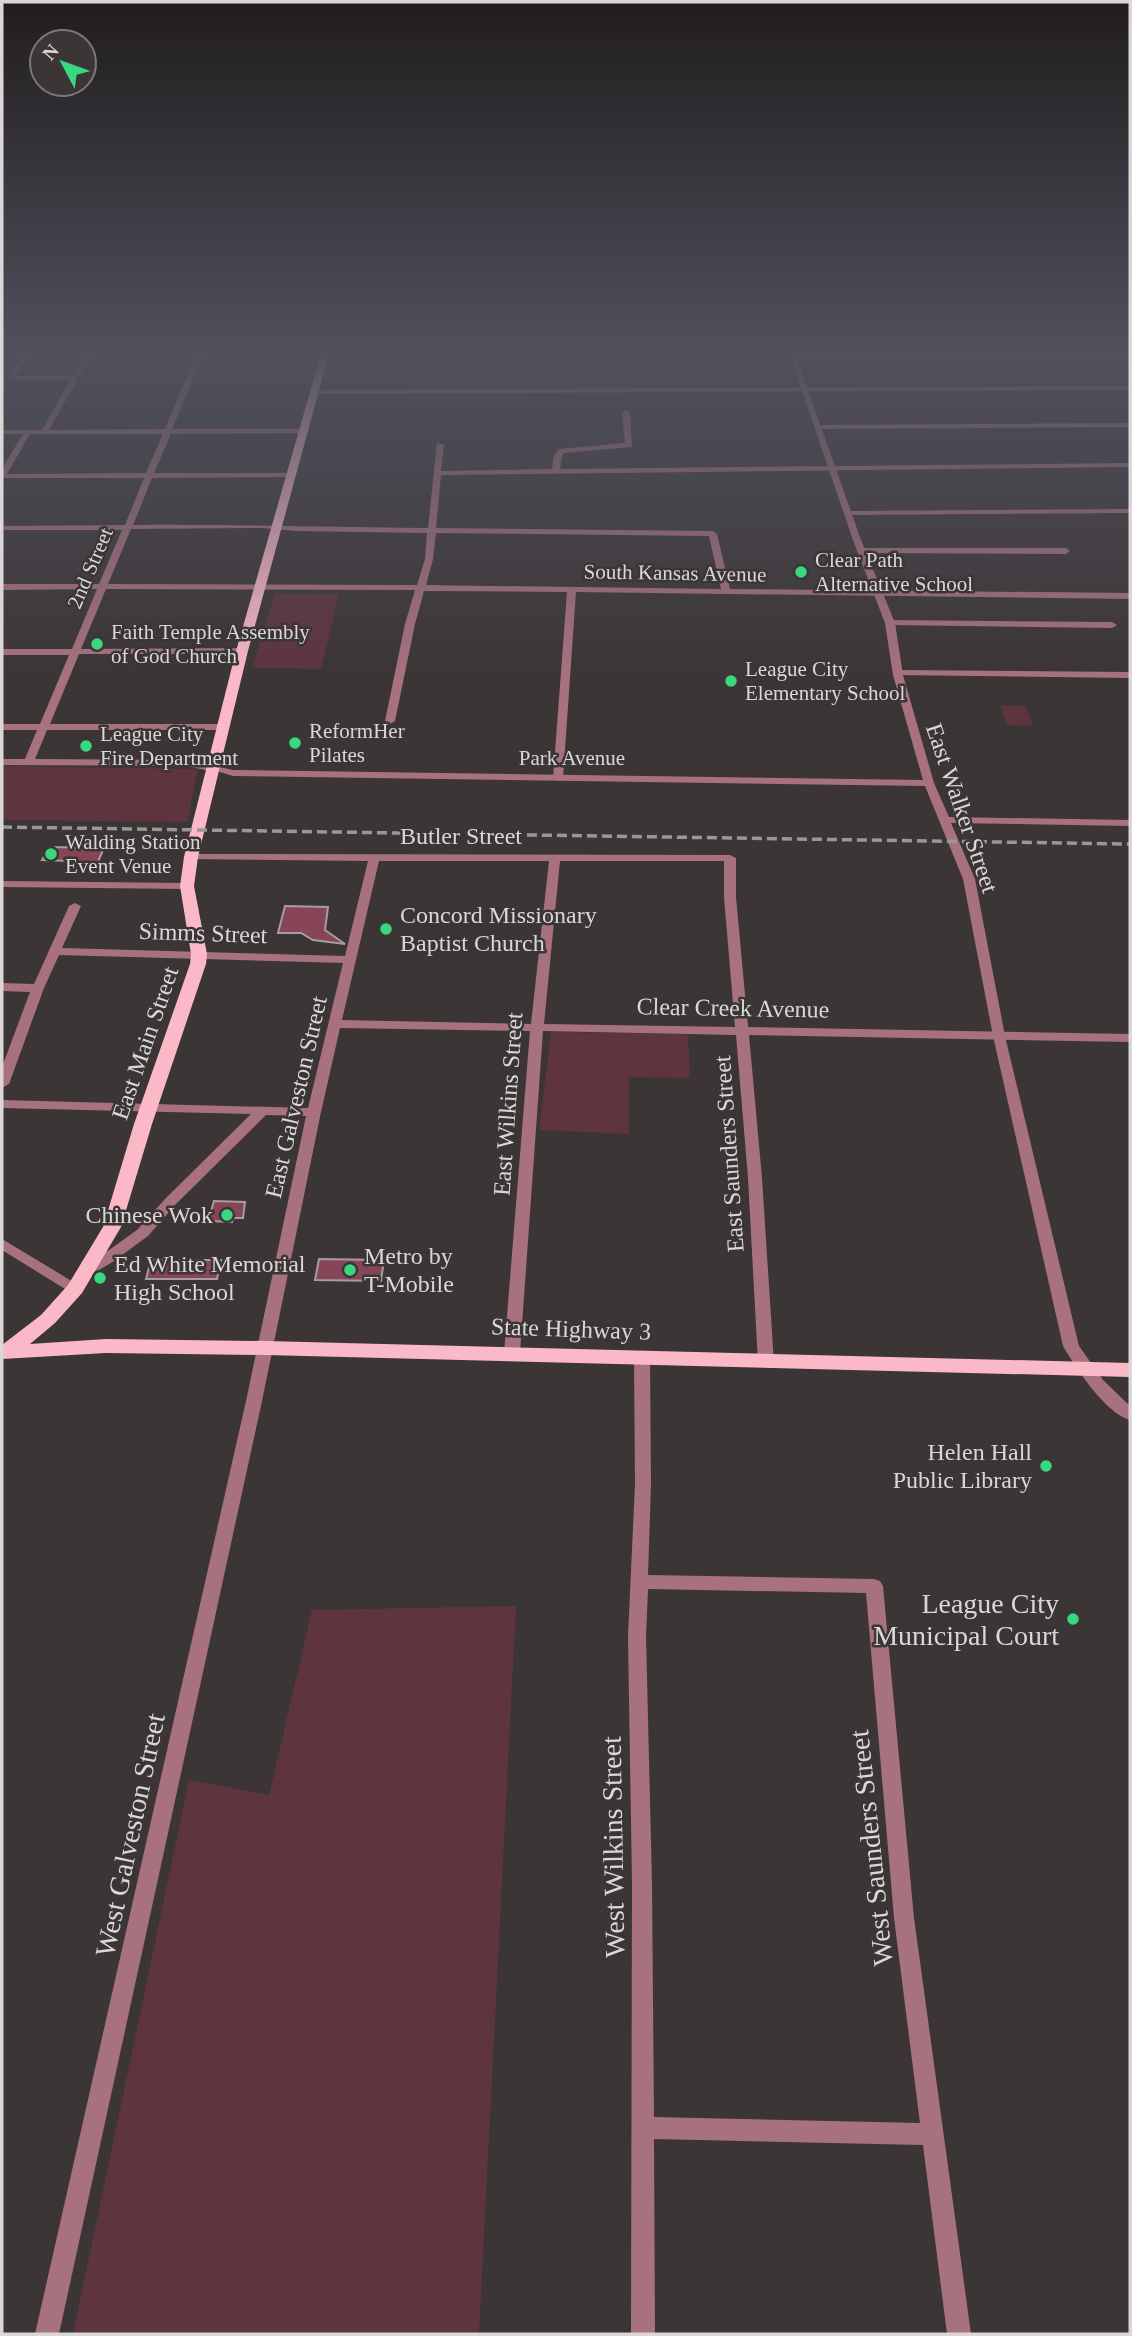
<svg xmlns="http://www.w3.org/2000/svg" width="1132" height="2336" font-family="'Times New Roman',serif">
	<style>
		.green { fill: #5e343f }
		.building { fill: #894558; stroke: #a59d9f; stroke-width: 2 }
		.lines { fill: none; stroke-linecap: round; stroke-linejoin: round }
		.minor { fill: #a7727e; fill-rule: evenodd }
		.tertiary { fill: #a7727e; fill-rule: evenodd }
		.primary { fill: #fbb9c8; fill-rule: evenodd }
		.rail { stroke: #9b9697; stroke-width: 3.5; stroke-dasharray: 10 5; stroke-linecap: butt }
		.poi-dot { fill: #39d87f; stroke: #3c3536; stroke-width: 2.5 }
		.labels { text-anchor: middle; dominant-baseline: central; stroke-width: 5; stroke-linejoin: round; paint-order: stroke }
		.far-poi-label { font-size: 21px; fill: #dbd7d8; stroke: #3c3536; text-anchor: start }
		.far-street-label { font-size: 21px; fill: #dbd7d8; stroke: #3c3536 }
		.street-label { font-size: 24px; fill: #dbd7d8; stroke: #3c3536 }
		.poi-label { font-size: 24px; fill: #dbd7d8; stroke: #3c3536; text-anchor: start }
		.near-poi-label { font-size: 28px; fill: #dbd7d8; stroke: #3c3536; text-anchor: end }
		.near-street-label { font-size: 28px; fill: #dbd7d8; stroke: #3c3536 }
	</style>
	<rect width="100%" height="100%" fill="#3c3536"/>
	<g class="green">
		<polygon points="275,594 339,594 321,669 252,668"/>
		<polygon points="1000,706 1026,706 1033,726 1007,725"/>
		<polygon points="2,766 197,769 197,771 188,822 2,820"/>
		<polygon points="551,1032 688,1034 690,1078 629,1077 629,1134 539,1130"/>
		<polygon points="516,1606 479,2334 73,2334 189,1780 269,1795 312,1610"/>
	</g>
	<g class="building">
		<polygon points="49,847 104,848 97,864 69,864 71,861 42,860"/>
		<polygon points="285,906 328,907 325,930 345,944 313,940 301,933 278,933"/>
		<polygon points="214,1201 245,1202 243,1218 233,1218 232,1222 208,1221"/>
		<polygon points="319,1259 384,1260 381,1281 315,1280"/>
		<polygon points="151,1260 221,1260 217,1279 146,1279"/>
	</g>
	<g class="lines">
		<g class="minor">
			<path d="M25 350H32L16 376H73L87 350H94L49 430 165 429 198 350H205L172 429H305L309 431 305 433 171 434 154 473H292L296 475 292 477 152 478 133 525C231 524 329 527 428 528L437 443 444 445 441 471 552 469 554 455 559 449 625 443 622 412 626 410 630 412 632 447 564 453 562 456 560 469 1130 463V467L441 475 436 528 713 531 717 534 730 589 1130 593V599L576 592 563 778 558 781 553 778 567 592 424 591 415 624 395 721 390 724 385 721 405 624 415 590 106 589 81 649 242 648 247 651 242 654H79L50 724H224L229 727 224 730H47L35 759 186 760 220 769 215 772 186 766 2 765V759H25L37 730H2V724H40L69 655H2V649H72L97 589 2 590V584H99L122 530H2V526L125 525 144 478H2V469L23 434H2V430H42L70 380 9 379ZM30 434H163L146 473 7 474ZM262 528 296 531 427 533 425 559 417 585 108 584 131 529ZM436 533 709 536 721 589 426 585 433 559Z"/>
			<polygon points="1130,352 1130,356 793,357 790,355 793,353"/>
			<polygon points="1130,386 1130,390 316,394 312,392 316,390"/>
			<polygon points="1130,423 1130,427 818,429 814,427 818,425"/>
			<polygon points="1130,509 1130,513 848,515 844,513 848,511"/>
			<polygon points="861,548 1066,548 1070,551 1066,554 858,553 857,551"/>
			<polygon points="890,620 1112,622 1117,625 1112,628 887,625 885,623"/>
			<polygon points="898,670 1130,672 1130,678 895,675 893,673"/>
			<path d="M191 854 730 855 736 858V897L748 1027 1130 1034V1042L749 1035 762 1178 774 1363 772 1367H760L758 1363 748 1178 736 1035 543 1031 520 1353 518 1357H506L504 1353 530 1031 340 1028 321 1112 262 1401 59 2334H35L246 1401 306 1116 266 1115 175 1205 148 1236 114 1261 86 1278 79 1273 81 1270 137 1230 165 1199 251 1114 2 1108V1100L308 1108 343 963 59 955 44 988 9 1084 2 1088V1067L30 992 2 991V983L34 984 69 906 75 903 81 906 62 948 345 956 368 861 187 859V855ZM379 861H549L531 1024 342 1020ZM560 861H724V897L735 1027 544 1024Z"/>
			<polygon points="2,881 187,883 193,886 187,889 2,887"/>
			<polygon points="2,1239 80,1286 83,1289 80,1292 70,1292 2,1250"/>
			<path d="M642 1353 648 1354 650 1358 651 1484 648 1575 874 1579 880 1581 883 1586 914 1918 971 2334H947L923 2145 654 2139 655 2334H631L632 1884 628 1636 635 1484 634 1358 636 1354ZM648 1589 866 1593 894 1918 920 2123 654 2117 652 1884 646 1636Z"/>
		</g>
		<path class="tertiary" d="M788 350H794L861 540 895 623 903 675 934 783 949 817 1130 820V826L951 823 975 879 1005 1036 1079 1346 1103 1380 1130 1406V1420C1105 1413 1076 1368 1063 1346L993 1036 963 879 925 786 233 776 210 769 215 766 233 770 923 780 893 675 885 623 853 540Z"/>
		<polygon class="primary" points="322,350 330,350 248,651 198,857 194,886 207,954 206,964 152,1124 121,1227 82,1293 55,1323 30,1344 106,1339 266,1341 1130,1363 1130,1377 266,1355 106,1353 2,1359 2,1345 41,1315 68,1285 103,1227 134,1124 190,964 191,954 180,886 184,857 236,651"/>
		<polyline class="rail" points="2,827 1130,844"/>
	</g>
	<linearGradient id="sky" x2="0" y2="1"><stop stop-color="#211d1e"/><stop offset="0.52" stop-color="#50515d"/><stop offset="1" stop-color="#50515d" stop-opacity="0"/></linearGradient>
	<rect width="1132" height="677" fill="url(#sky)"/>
	<g class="poi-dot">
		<circle cx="801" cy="572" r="7"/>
		<circle cx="97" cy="644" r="7"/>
		<circle cx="731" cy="681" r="7"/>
		<circle cx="295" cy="743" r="7"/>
		<circle cx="86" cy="746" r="7"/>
		<circle cx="51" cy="854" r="7"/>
		<circle cx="386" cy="929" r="7"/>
		<circle cx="227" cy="1215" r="7"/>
		<circle cx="350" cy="1270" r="7"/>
		<circle cx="100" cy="1278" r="7"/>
		<circle cx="1046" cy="1466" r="7"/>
		<circle cx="1073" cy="1619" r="7"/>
	</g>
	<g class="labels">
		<g class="far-poi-label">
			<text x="815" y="560">Clear Path<tspan x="815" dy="24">Alternative School</tspan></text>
			<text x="111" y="632">Faith Temple Assembly<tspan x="111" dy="24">of God Church</tspan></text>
			<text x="745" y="669">League City<tspan x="745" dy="24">Elementary School</tspan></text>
			<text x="309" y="731">ReformHer<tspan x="309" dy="24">Pilates</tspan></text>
			<text x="100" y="734">League City<tspan x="100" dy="24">Fire Department</tspan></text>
			<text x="65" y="842">Walding Station<tspan x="65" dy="24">Event Venue</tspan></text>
		</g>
		<g class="far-street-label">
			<text transform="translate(90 568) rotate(-67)">2nd Street</text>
			<text transform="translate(675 573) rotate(1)">South Kansas Avenue</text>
			<text x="572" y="758">Park Avenue</text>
		</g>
		<g class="street-label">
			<text transform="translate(962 808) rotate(71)">East Walker Street</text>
			<text x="461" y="836">Butler Street</text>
			<text transform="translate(203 933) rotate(2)">Simms Street</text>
			<text transform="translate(733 1008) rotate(1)">Clear Creek Avenue</text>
			<text transform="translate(145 1043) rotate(-71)">East Main Street</text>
			<text transform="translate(296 1097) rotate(-77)">East Galveston Street</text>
			<text transform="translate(508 1104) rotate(-86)">East Wilkins Street</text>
			<text transform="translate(729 1154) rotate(-94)">East Saunders Street</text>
			<text transform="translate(571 1329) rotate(2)">State Highway 3</text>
		</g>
		<g class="poi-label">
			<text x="400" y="915">Concord Missionary<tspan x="400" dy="28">Baptist Church</tspan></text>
			<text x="213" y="1215" text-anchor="end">Chinese Wok</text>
			<text x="364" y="1256">Metro by<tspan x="364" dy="28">T-Mobile</tspan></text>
			<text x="114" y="1264">Ed White Memorial<tspan x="114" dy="28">High School</tspan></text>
			<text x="1032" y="1452" text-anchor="end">Helen Hall<tspan x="1032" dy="28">Public Library</tspan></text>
		</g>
		<g class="near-poi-label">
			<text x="1059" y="1603">League City<tspan x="1059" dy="32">Municipal Court</tspan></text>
		</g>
		<g class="near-street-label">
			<text transform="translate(130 1835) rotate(-78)">West Galveston Street</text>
			<text transform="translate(613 1847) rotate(-91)">West Wilkins Street</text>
			<text transform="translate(871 1848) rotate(-96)">West Saunders Street</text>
		</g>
	</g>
	<rect width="1132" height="2336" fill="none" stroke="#dbd7d8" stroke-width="7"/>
	<g transform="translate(63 63) rotate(311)"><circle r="33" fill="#3c3536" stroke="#7c7677" stroke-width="2"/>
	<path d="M0-5L12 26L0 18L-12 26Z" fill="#39d87f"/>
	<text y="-10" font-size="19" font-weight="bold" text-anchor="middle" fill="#dbd7d8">N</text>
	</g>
</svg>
